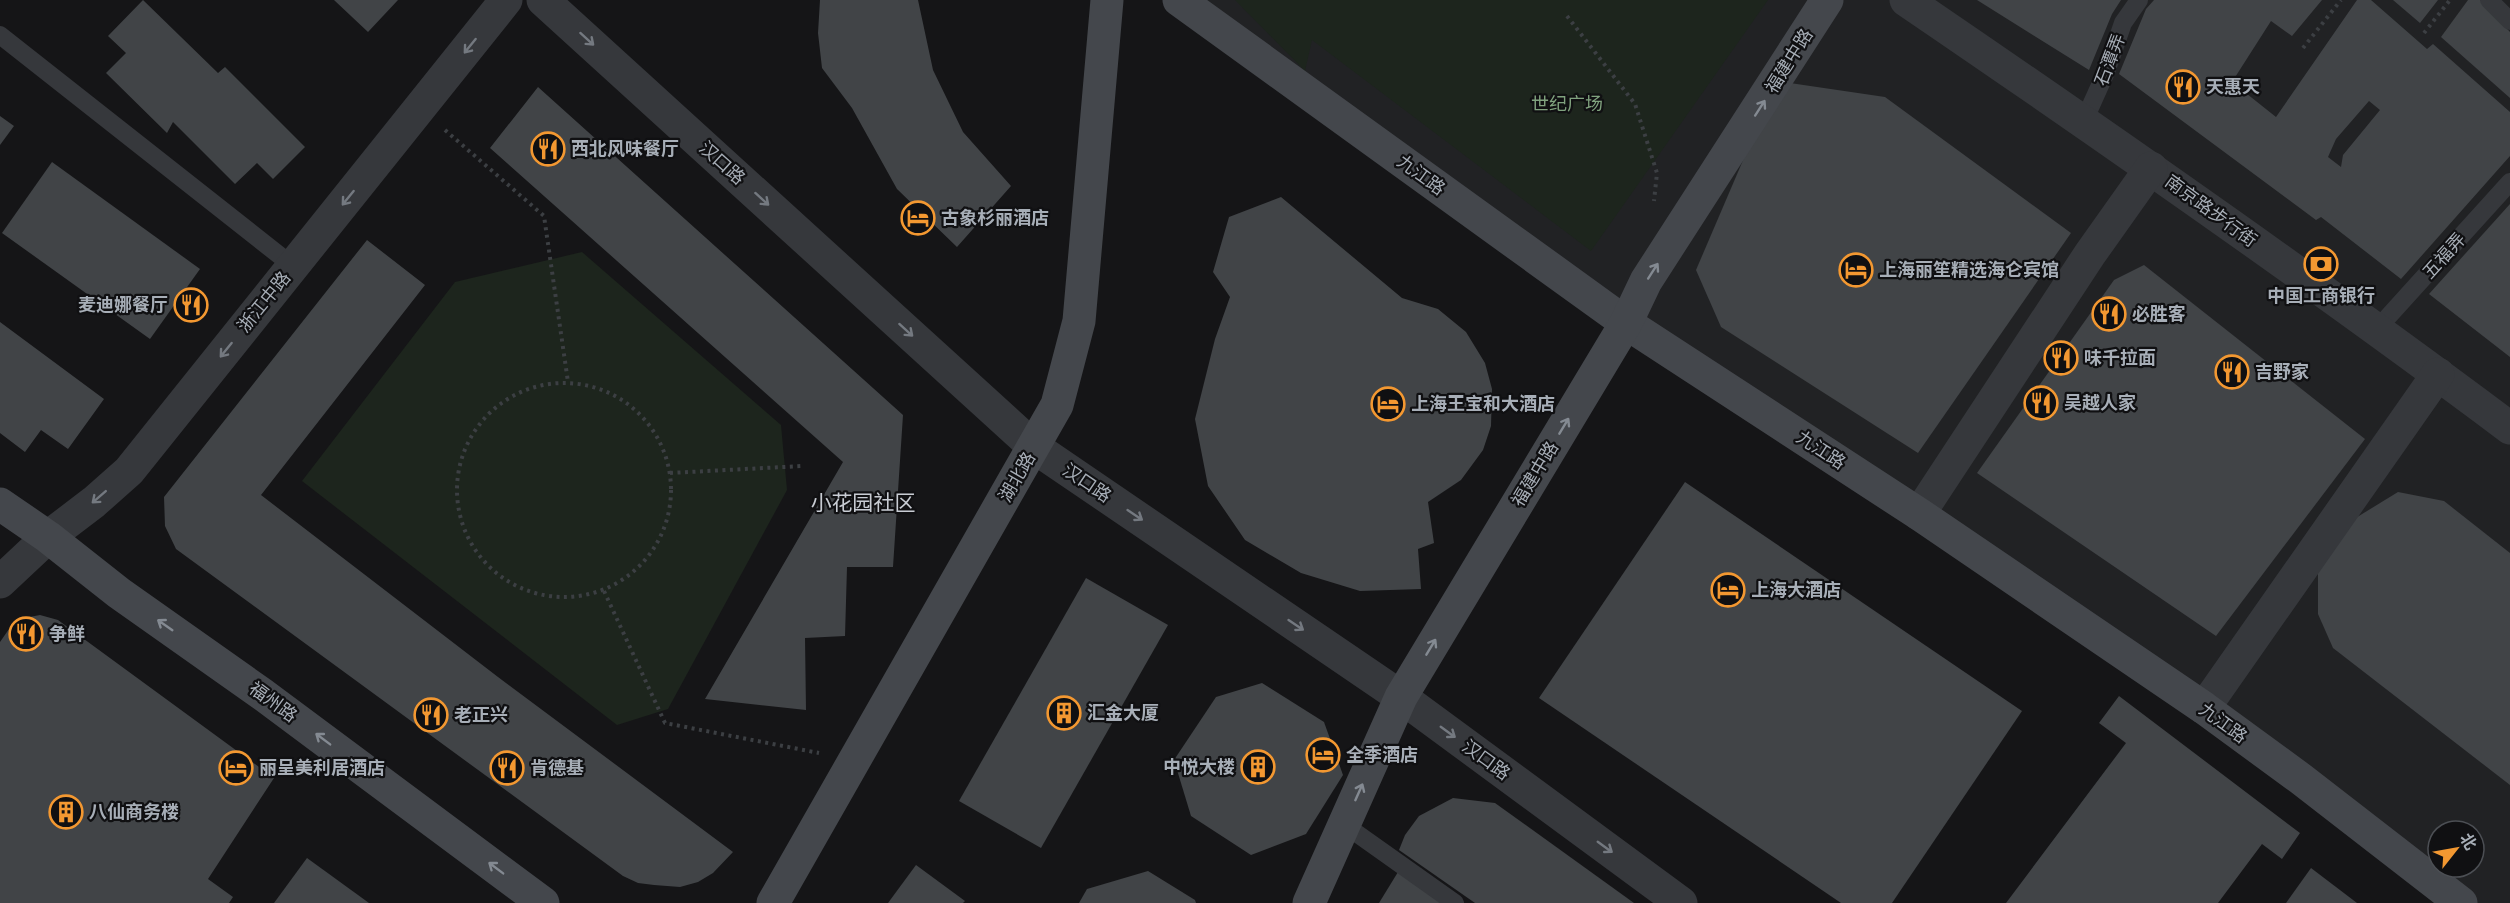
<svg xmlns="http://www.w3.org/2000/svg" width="2510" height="903" font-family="'Varela Round','Noto Sans SC',sans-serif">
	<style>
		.built { fill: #212224; fill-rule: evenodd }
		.green { fill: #1d251d }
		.building { fill: #414447; fill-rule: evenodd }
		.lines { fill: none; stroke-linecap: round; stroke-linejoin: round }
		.path { stroke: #3c3f43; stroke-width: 4; stroke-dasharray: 3 4.5; stroke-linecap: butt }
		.lane { stroke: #36383c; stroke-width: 18 }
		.street { stroke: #36383c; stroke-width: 33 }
		.secondary { stroke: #44474c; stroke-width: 33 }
		.oneway { stroke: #747980 }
		.oneway2 { stroke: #848a92 }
		.labels { text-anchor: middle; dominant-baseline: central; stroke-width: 4.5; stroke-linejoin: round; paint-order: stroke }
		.street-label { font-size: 18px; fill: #a7aeb7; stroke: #101012 }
		.poi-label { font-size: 18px; font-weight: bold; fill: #a7aeb7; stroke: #101012; text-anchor: start }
		.park-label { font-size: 18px; fill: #80a27e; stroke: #101012 }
		.quarter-label { font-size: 21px; fill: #c8ccd3; stroke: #101012 }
	</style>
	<rect width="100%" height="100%" fill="#151517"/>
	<path class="built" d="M1180 0H2510V903H2461ZM2438 831H2474V867H2438Z"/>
	<g class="green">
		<polygon points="1235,0 1768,0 1591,251 1312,40 1305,71"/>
		<polygon points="582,252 781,425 787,490 668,709 617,725 302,481 455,282"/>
	</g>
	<g class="building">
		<polygon points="143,0 218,73 225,67 305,147 273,179 257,163 235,184 173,122 167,133 106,73 126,53 108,36"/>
		<polygon points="334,0 398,0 368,32"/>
		<polygon points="820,0 918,0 933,70 963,132 1011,186 957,247 897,189 852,108 822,68 818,33"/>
		<polygon points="1977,0 2121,0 2112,14 2089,70"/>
		<path d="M2154 0H2322L2292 36 2271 21 2232 82 2276 117 2357 0H2371L2427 49 2433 44 2510 112V156L2401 279 2321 217 2316 220 2119 74 2146 9ZM2369 101 2380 110 2343 155 2341 167 2328 157 2336 139Z"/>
		<polygon points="2393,0 2438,0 2420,23"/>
		<polygon points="2468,0 2480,0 2510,32 2510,98 2441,37"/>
		<polygon points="1777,81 1885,97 2071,233 1918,453 1721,327 1696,270"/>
		<polygon points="538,87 903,415 893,567 847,567 845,636 805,638 806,710 705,699 843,462 490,148"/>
		<polygon points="0,116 14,126 0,145"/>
		<polygon points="52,162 200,269 150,339 2,233"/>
		<polygon points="1281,197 1402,298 1438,309 1466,332 1485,363 1492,389 1491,426 1483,450 1461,480 1428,502 1434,543 1418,549 1421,589 1360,591 1301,573 1245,540 1208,486 1195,419 1215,339 1230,297 1213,272 1229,217"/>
		<polygon points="2510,204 2510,357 2429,294"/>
		<polygon points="367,240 425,285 261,495 498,677 733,852 713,873 698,882 680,887 654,885 638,883 623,876 176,549 165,526 164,497"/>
		<polygon points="2144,265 2365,439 2216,636 1977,473 2114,280"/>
		<polygon points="0,322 104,399 68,449 41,430 25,452 0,433"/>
		<polygon points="1685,482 2022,711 1892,903 1841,903 1539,698"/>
		<polygon points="2398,492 2444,501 2510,553 2510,785 2333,648 2318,614 2318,564 2354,519"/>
		<polygon points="1086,578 1168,625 1041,848 959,801"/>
		<polygon points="40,615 58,620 274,778 208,879 233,897 229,903 0,903 0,642 9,629 24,618"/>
		<polygon points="1262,683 1324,722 1343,775 1306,834 1251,855 1191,816 1174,760 1216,697"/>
		<polygon points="2119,696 2300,833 2282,859 2262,844 2218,903 2006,903 2126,743 2099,723"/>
		<polygon points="1453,798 1495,803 1634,903 1475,903 1399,850 1405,835 1419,816"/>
		<polygon points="307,858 369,903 274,903"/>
		<polygon points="916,865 965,901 963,903 888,903"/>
		<polygon points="2311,868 2357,903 2286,903"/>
		<polygon points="1148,871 1195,900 1196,903 1079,903 1087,889"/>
		<polygon points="1398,872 1442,903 1379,903"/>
	</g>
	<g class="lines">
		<g class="path">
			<polyline points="1567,16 1635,104 1657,173 1654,201"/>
			<polyline points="2424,33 2450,0"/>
			<polyline points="2303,48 2341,0"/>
			<polyline points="445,130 544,216 568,382"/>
			<circle cx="564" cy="490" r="107"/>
			<polyline points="670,473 802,466"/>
			<polyline points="604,591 665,723 819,753"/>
		</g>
		<g class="lane">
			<polyline points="2489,0 2510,21"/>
			<polyline points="0,35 293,266"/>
			<polyline points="2084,121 2106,72 2123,23 2139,0"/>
			<polyline points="2377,329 2510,182"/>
			<polyline points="1345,825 1455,903"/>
		</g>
		<g class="street">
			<polyline points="543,0 1034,447 1401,697 1681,903"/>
			<path d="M1906 0C2110 139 2312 280 2510 428"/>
			<polyline points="1919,514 2090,254 2151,168"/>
			<polyline points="0,582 48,537 94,502 129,471 506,0"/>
			<polyline points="2204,708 2438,374"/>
		</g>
		<g class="secondary">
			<polyline points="1179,0 1626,323 1919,514 2204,708 2301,779 2461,903"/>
			<polyline points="0,504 48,537 119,593 262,694 543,903"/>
			<polyline points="773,903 1057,405 1079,321 1107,0"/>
			<polyline points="1309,903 1401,697 1626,323 1646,281 1827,0"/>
		</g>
	</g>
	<defs><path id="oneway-shaft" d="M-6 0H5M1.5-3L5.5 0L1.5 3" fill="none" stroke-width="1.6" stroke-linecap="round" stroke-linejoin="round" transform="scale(1.5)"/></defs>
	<g class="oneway">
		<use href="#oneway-shaft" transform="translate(587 39) rotate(42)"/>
		<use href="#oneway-shaft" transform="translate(470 46) rotate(129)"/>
		<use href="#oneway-shaft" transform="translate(348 198) rotate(129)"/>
		<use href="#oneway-shaft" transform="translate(762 199) rotate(42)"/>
		<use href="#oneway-shaft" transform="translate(906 330) rotate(42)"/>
		<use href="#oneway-shaft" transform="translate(226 350) rotate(129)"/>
		<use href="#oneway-shaft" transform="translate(99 497) rotate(139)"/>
		<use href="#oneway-shaft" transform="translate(1135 515) rotate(34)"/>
		<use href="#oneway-shaft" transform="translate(1296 625) rotate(34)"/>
		<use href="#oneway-shaft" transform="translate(1448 732) rotate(36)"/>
		<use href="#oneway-shaft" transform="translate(1605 847) rotate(36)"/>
	</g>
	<g class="oneway2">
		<use href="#oneway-shaft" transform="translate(1760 108) rotate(-57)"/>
		<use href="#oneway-shaft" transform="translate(1653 271) rotate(-57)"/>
		<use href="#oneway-shaft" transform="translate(1564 426) rotate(-59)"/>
		<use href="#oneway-shaft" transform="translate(165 625) rotate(-145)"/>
		<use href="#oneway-shaft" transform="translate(1431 647) rotate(-59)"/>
		<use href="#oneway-shaft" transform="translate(323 739) rotate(-143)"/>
		<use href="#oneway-shaft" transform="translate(1359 792) rotate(-66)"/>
		<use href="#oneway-shaft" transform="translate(496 868) rotate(-143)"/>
	</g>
	<defs>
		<g id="restaurant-ring" transform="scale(1.725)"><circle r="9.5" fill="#101012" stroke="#f39831" stroke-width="1.5"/><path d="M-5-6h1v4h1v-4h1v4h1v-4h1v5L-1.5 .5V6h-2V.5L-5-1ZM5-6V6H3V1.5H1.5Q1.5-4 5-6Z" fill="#f39831"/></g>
		<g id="hotel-ring" transform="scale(1.725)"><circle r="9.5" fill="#101012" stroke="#f39831" stroke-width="1.5"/><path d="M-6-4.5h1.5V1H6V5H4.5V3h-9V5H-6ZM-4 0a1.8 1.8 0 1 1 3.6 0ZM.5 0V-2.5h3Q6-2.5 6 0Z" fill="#f39831"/></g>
		<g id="bank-ring" transform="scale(1.725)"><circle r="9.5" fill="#101012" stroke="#f39831" stroke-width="1.5"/><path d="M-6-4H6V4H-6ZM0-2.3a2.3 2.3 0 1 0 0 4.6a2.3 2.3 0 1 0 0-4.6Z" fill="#f39831"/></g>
		<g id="building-ring" transform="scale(1.725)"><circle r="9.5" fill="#101012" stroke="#f39831" stroke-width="1.5"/><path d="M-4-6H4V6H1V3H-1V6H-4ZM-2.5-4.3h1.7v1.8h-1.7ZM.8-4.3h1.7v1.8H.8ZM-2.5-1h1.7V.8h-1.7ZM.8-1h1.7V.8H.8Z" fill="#f39831"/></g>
	</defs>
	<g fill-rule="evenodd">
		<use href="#restaurant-ring" x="2183" y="87"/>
		<use href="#restaurant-ring" x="548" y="149"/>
		<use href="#hotel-ring" x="918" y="218"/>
		<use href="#bank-ring" x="2321" y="264"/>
		<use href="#hotel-ring" x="1856" y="270"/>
		<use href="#restaurant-ring" x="191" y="305"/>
		<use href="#restaurant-ring" x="2109" y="314"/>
		<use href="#restaurant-ring" x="2061" y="358"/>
		<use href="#restaurant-ring" x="2232" y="372"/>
		<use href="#restaurant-ring" x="2041" y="403"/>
		<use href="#hotel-ring" x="1388" y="404"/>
		<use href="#hotel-ring" x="1728" y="590"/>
		<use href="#restaurant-ring" x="26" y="634"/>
		<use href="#building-ring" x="1064" y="713"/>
		<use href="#restaurant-ring" x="431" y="715"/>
		<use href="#hotel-ring" x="1323" y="755"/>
		<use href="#building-ring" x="1258" y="767"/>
		<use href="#hotel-ring" x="236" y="768"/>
		<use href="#restaurant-ring" x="507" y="768"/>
		<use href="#building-ring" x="66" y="812"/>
	</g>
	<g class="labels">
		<g class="street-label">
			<text transform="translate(2110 60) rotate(-69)">石潭弄</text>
			<text transform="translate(1789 61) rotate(-58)">福建中路</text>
			<text transform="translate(722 163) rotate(42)">汉口路</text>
			<text transform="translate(1421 175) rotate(36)">九江路</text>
			<text transform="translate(2211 211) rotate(36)">南京路步行街</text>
			<text transform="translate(2444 256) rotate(-48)">五福弄</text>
			<text transform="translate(264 302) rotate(-51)">浙江中路</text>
			<text transform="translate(1821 450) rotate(33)">九江路</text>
			<text transform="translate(1535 474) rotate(-59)">福建中路</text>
			<text transform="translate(1017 477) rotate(-60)">湖北路</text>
			<text transform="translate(1087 483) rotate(34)">汉口路</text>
			<text transform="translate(273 702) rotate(36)">福州路</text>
			<text transform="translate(2223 723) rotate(36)">九江路</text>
			<text transform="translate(1486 760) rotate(36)">汉口路</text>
		</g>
		<g class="poi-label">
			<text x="2206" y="87">天惠天</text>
			<text x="571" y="149">西北风味餐厅</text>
			<text x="941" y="218">古象杉丽酒店</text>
			<text x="1879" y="270">上海丽笙精选海仑宾馆</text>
			<text x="2321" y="296" text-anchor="middle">中国工商银行</text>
			<text x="168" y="305" text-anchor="end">麦迪娜餐厅</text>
			<text x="2132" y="314">必胜客</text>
			<text x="2084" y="358">味千拉面</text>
			<text x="2255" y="372">吉野家</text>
			<text x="2064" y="403">吴越人家</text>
			<text x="1411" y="404">上海王宝和大酒店</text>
			<text x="1751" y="590">上海大酒店</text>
			<text x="49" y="634">争鲜</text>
			<text x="1087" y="713">汇金大厦</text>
			<text x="454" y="715">老正兴</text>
			<text x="1346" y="755">全季酒店</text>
			<text x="1235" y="767" text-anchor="end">中悦大楼</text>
			<text x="259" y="768">丽呈美利居酒店</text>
			<text x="530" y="768">肯德基</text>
			<text x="89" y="812">八仙商务楼</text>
		</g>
		<g class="park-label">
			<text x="1567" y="104">世纪广场</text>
		</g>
		<g class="quarter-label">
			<text x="863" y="503">小花园社区</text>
		</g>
	</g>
	<g transform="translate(2456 849) rotate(59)"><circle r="28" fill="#101012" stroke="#4c4f54" stroke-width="1.5"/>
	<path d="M0-4.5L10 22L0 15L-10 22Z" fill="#f39831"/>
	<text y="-9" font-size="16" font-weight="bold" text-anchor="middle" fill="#a7aeb7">北</text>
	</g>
</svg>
